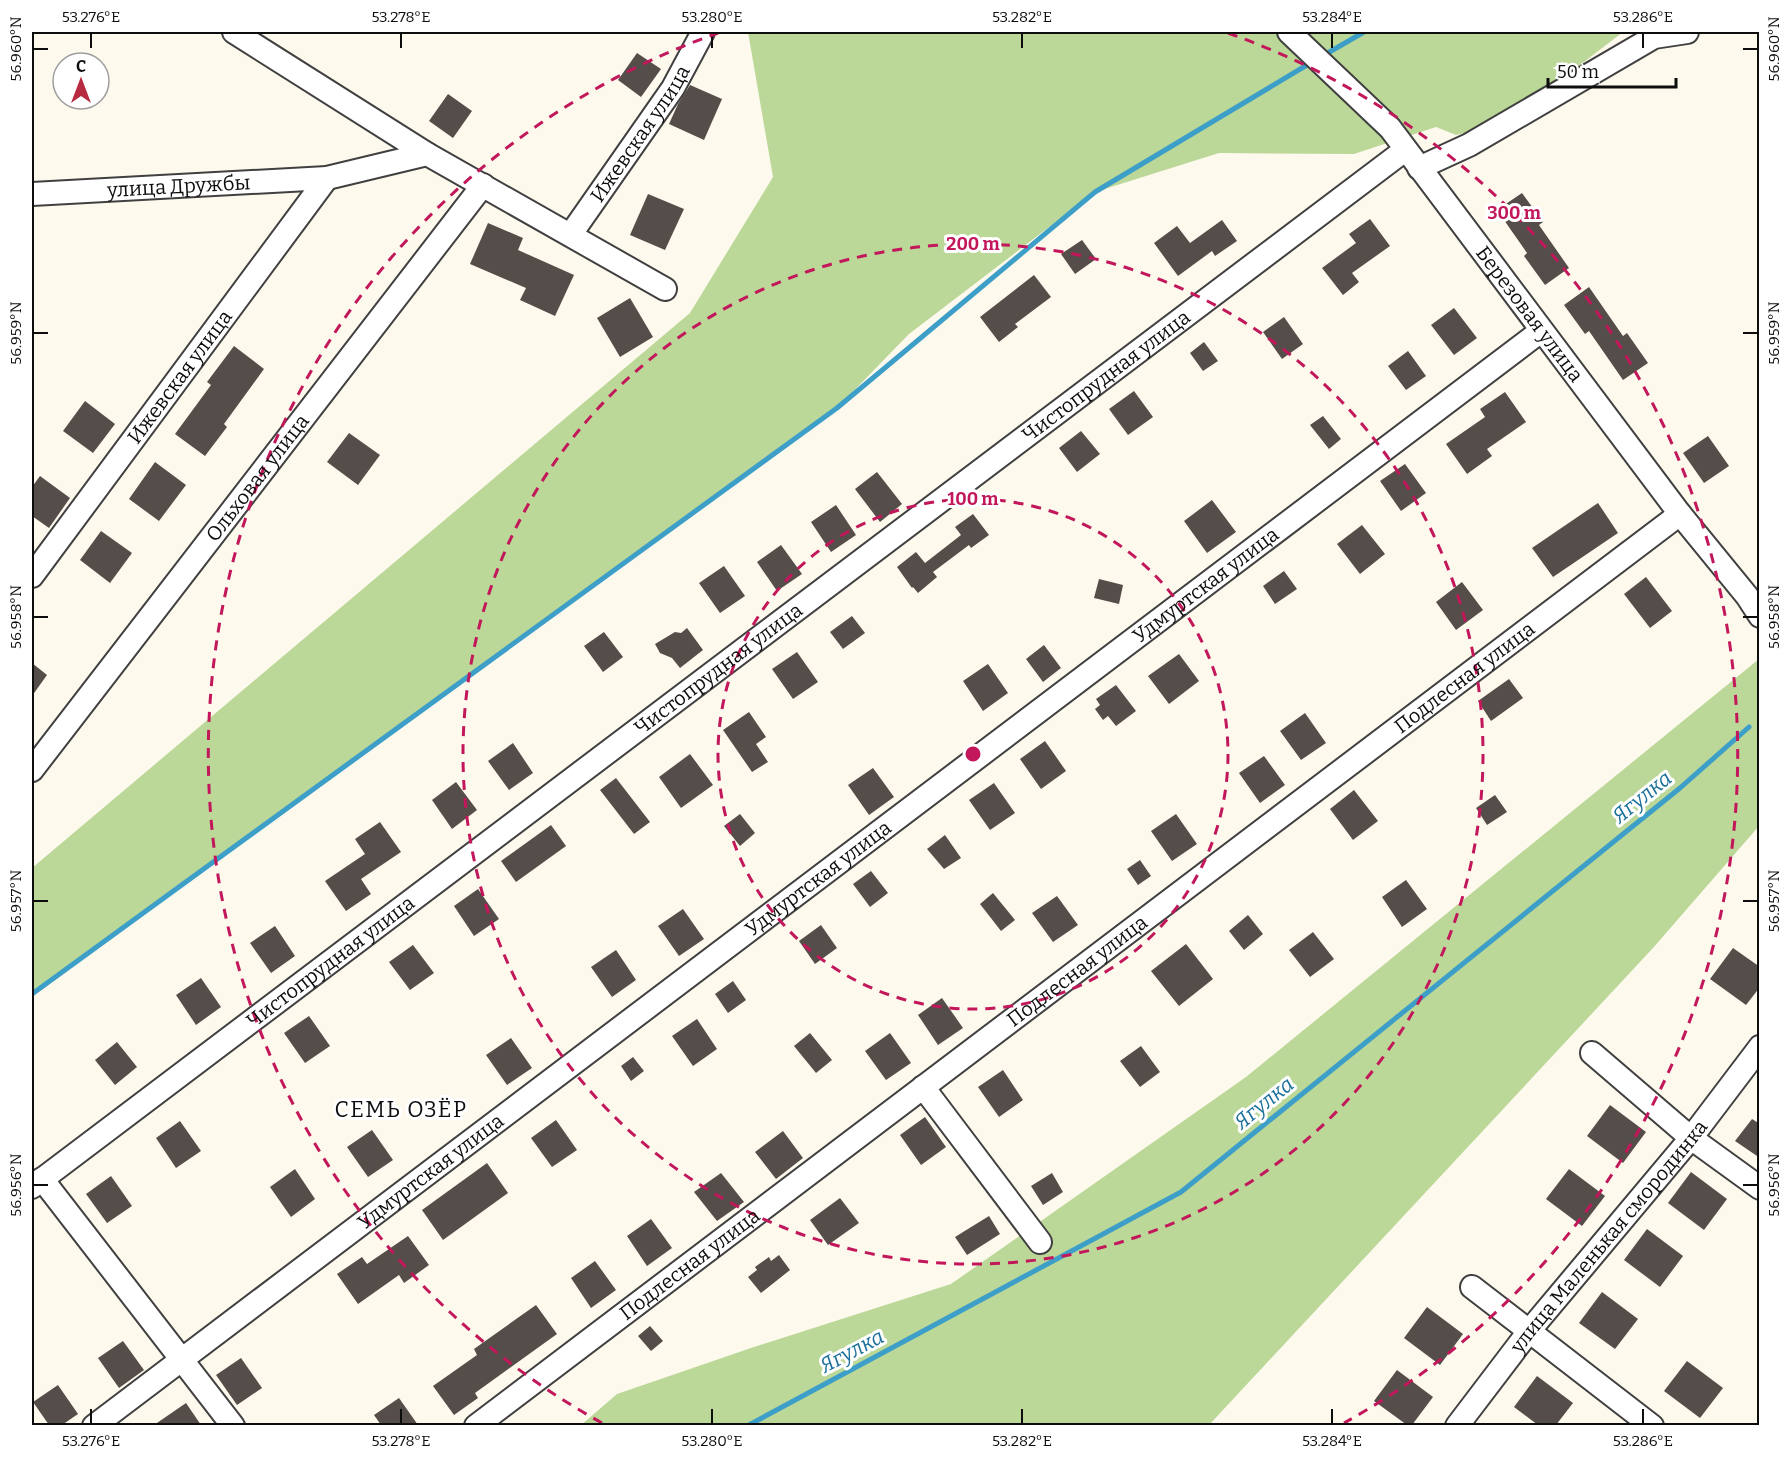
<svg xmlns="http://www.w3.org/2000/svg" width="1791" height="1457" font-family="Bitter,serif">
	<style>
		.forest { fill: #bbd898 }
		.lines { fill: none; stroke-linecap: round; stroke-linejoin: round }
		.stream { stroke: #3d9fc8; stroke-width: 5 }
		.building { fill: #554d4a }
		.minor-casing { stroke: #404040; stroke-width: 26 }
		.minor { stroke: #fff; stroke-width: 22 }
		.ticks { fill: none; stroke: #0d0d0d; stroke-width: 2 }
		.ring { fill: none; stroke: #c2185b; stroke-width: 3; stroke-dasharray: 10 8 }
		.labels { text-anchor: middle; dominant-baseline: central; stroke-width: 6; stroke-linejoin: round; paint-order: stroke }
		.street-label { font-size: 20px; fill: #0d0d0d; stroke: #fff }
		.water-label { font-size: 21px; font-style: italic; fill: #1b709a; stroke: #fff }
		.quarter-label { font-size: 22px; letter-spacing: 1.5px; fill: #0d0d0d; stroke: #fff }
		.centre { fill: #c2185b; stroke: #fff; stroke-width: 3 }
		.ring-label { font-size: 18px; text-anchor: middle; font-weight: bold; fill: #c2185b; stroke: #fff; stroke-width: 6; stroke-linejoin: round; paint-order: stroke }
		.neatline { fill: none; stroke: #0d0d0d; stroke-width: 2 }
		.ticks-label { font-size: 15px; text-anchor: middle; fill: #0d0d0d }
	</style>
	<rect width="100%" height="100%" fill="#fef9ed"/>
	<g class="forest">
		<polygon points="748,32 1623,32 1502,125 1456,135 1436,127 1354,154 1219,153 1095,192 909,334 837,408 255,831 32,997 32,868 690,313 773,177"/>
		<polygon points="1759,659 1759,826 1653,948 1209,1425 580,1426 617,1394 751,1348 951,1284 1246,1077"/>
	</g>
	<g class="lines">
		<g class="stream">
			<polyline points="1326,54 1364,32"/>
			<polyline points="32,994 837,408 1095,192 1312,62"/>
			<polyline points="747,1426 1181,1192 1680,788 1749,727"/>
		</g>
	</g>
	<g class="building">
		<polygon points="637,53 661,69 641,97 618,80"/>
		<polygon points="690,85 722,99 704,140 669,124 678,104"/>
		<polygon points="448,94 472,111 453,138 429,121"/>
		<polygon points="1522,193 1543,222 1539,225 1569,268 1545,285 1524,256 1527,253 1497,210"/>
		<polygon points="648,194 684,209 665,250 630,235"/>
		<polygon points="1370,219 1390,246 1352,273 1359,282 1343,295 1322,268 1356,243 1349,234"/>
		<polygon points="1222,220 1237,241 1215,256 1212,251 1178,276 1154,243 1177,226 1190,243"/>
		<polygon points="488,223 523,238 518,250 574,275 555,316 520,300 526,288 470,264"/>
		<polygon points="1082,240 1096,259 1075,274 1061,254"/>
		<polygon points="1034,275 1051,297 1015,324 1018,327 999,342 980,317"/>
		<polygon points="1589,287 1623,336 1627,333 1648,363 1623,380 1589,331 1585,334 1564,305"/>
		<polygon points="630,298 653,337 620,357 597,318"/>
		<polygon points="1454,308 1477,338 1454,355 1431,325"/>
		<polygon points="1284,317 1303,344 1282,359 1263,332"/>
		<polygon points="1204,342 1218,361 1203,371 1190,353"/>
		<polygon points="234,346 264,369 224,424 227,427 205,456 175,434 211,385 207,382"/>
		<polygon points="1408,351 1426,376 1406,390 1388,366"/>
		<polygon points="1134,391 1153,417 1128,435 1109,409"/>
		<polygon points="1505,392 1526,422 1487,449 1492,456 1467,474 1446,444 1485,417 1480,409"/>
		<polygon points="85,401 115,424 93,453 63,431"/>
		<polygon points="1323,416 1341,439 1329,449 1310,425"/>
		<polygon points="1081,431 1100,454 1077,472 1059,448"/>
		<polygon points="349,433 380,455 358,485 327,462"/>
		<polygon points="1708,436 1729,466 1704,483 1683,453"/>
		<polygon points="155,462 186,485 159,521 129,499"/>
		<polygon points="1405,464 1426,493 1401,511 1380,481"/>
		<polygon points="877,472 902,504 880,522 855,489"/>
		<polygon points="40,476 70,498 49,528 32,516 32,487"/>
		<polygon points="1212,500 1236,532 1207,553 1184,521"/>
		<polygon points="1598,503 1618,533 1553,577 1532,548"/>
		<polygon points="836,505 856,535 831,552 811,522"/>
		<polygon points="973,514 989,535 971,548 969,545 933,572 937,577 918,593 913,587 912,588 897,567 916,552 925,563 961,535 955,527"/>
		<polygon points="1362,525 1385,554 1360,574 1337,544"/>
		<polygon points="101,531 132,553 110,583 80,560"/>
		<polygon points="781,545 802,574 777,591 757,562"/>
		<polygon points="724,566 745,596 720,613 699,583"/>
		<polygon points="1284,571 1297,589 1275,604 1263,586"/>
		<polygon points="1646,577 1672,611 1650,628 1624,594"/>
		<polygon points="1099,579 1123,585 1119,604 1094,598"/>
		<polygon points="1462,582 1483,610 1456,630 1436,602"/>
		<polygon points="852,616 865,633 843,649 830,632"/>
		<polygon points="687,628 703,650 680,668 672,658 660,653 655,644 675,632 681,633"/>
		<polygon points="604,632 623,657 603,672 584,646"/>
		<polygon points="1044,645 1061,668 1043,682 1026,659"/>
		<polygon points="797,652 818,682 793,699 772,669"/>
		<polygon points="1179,654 1199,681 1169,704 1148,676"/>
		<polygon points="32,663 47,675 32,696"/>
		<polygon points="988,664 1008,693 983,711 963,681"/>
		<polygon points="1509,679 1523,698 1491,721 1478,701"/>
		<polygon points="1116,685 1136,711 1116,726 1108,716 1103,720 1095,709 1100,705 1096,699"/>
		<polygon points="749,712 766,737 756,744 768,762 752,772 723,730"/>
		<polygon points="1305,713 1326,743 1301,760 1280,731"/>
		<polygon points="1045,741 1066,771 1041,789 1020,759"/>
		<polygon points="513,743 533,773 509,790 488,761"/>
		<polygon points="690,754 713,785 681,808 659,777"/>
		<polygon points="1264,756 1285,785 1260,803 1239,773"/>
		<polygon points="873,768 894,797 869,815 848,785"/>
		<polygon points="616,778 650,822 634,834 600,790"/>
		<polygon points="456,782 477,810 452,829 432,800"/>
		<polygon points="994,783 1015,813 990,830 969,800"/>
		<polygon points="1354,790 1378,821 1353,840 1330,809"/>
		<polygon points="1495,795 1507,812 1487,825 1476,808"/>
		<polygon points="740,814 755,833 740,846 724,826"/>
		<polygon points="1176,814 1197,844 1172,861 1151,831"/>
		<polygon points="380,822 401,852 361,879 371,894 346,911 325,881 365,854 355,839"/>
		<polygon points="551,825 566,846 516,882 501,861"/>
		<polygon points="945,835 961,858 944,869 927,849"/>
		<polygon points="1140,860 1151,876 1138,885 1127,869"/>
		<polygon points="871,871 888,893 870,907 853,884"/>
		<polygon points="1406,880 1427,909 1402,927 1382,897"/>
		<polygon points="478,889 499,919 474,936 454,906"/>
		<polygon points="993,893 1015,920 1001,931 980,904"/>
		<polygon points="1057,896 1078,925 1053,942 1032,913"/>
		<polygon points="683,909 704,939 679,956 658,926"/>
		<polygon points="1248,915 1263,934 1244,950 1229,931"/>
		<polygon points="821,925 837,948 815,964 799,941"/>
		<polygon points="275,926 295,956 271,973 250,943"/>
		<polygon points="1313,932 1334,959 1310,977 1289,950"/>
		<polygon points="1186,944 1213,979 1179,1006 1151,971"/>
		<polygon points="413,945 434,973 410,990 389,962"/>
		<polygon points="1733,948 1760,967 1760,987 1746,1005 1710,979"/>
		<polygon points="616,950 636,980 612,997 591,967"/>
		<polygon points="201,978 221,1007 196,1025 176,995"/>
		<polygon points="733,981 746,1000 728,1013 715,994"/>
		<polygon points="942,998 963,1028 938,1045 918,1015"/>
		<polygon points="309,1016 330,1046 305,1063 284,1033"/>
		<polygon points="697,1019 717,1049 693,1066 672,1036"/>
		<polygon points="810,1033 832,1060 816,1073 794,1046"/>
		<polygon points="890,1033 911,1063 886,1080 865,1051"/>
		<polygon points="511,1038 532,1068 507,1085 486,1055"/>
		<polygon points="117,1042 137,1067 115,1085 95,1060"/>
		<polygon points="1141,1046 1160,1072 1140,1087 1120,1061"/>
		<polygon points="633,1057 644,1071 631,1081 621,1066"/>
		<polygon points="1003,1070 1023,1100 999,1117 978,1087"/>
		<polygon points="1610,1105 1646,1132 1623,1163 1587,1136"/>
		<polygon points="925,1117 946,1147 921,1165 900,1135"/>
		<polygon points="1752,1119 1760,1124 1760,1158 1735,1141"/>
		<polygon points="556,1120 577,1150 552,1167 531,1138"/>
		<polygon points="180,1121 201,1151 176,1168 156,1138"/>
		<polygon points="372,1130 393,1160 368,1177 347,1147"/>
		<polygon points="783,1131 803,1158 776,1179 755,1152"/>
		<polygon points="487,1163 508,1193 443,1240 422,1210"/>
		<polygon points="295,1169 315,1199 291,1217 270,1187"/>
		<polygon points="1569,1169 1605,1196 1582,1226 1546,1199"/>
		<polygon points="1691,1172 1727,1199 1704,1230 1668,1203"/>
		<polygon points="721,1173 744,1202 717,1221 694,1192"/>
		<polygon points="1052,1173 1063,1192 1043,1205 1031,1186"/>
		<polygon points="111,1176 132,1206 107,1223 86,1194"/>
		<polygon points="840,1198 859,1223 828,1245 810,1220"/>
		<polygon points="989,1216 1000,1234 967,1255 955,1237"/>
		<polygon points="651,1219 672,1248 647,1266 627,1236"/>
		<polygon points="1647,1229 1683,1256 1660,1287 1624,1260"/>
		<polygon points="408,1236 429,1265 404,1283 399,1275 358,1304 337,1274 362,1257 367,1264"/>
		<polygon points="779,1255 790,1270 761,1293 748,1277 757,1270 755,1267 769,1257 771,1261"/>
		<polygon points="595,1261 616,1290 591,1308 571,1278"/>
		<polygon points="1602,1292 1638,1319 1615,1349 1579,1323"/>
		<polygon points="536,1305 557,1334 475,1393 478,1398 454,1415 433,1386 477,1355 474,1349"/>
		<polygon points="1427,1307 1463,1334 1440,1365 1404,1338"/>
		<polygon points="650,1326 663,1341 651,1351 638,1336"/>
		<polygon points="123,1341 144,1370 119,1388 98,1358"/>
		<polygon points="241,1358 262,1388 237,1405 216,1375"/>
		<polygon points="1687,1361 1723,1388 1700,1418 1664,1391"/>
		<polygon points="1397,1370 1433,1397 1412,1425 1407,1425 1374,1401"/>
		<polygon points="1537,1376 1573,1403 1556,1425 1538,1425 1514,1407"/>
		<polygon points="58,1385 78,1414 62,1425 49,1425 33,1402"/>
		<polygon points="399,1398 418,1425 381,1425 374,1415"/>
		<polygon points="186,1403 201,1425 154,1425"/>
	</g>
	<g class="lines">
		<g class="minor-casing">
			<g id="minor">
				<polyline points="234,32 427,154"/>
				<path id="s1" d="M1289 32 1390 128 1680 514 1747 596 1760 616"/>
				<polyline points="1419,168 1469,145 1654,37 1687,32"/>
				<path id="s2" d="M32 194 327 178 427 154 665 289"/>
				<path id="s3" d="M571 234 673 88 703 32"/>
				<path id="s4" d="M32 576 327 178"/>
				<path id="s5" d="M32 770 483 185"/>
				<polyline points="1592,1053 1691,1138 1760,1188"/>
				<polyline points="923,1087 1040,1242"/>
				<polyline points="42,1179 233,1426"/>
				<path id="s6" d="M32 1187 1405 150"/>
				<polyline points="1472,1287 1652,1426"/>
				<path id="s7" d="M94 1426 1541 331"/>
				<path id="s8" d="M476 1426 1680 514"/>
				<path id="s9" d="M1457 1426 1530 1330 1691 1138 1760 1047"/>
			</g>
		</g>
		<use href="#minor" class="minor"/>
	</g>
	<path class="ticks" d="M91 33V48M401 33V48M712 33V48M1022 33V48M1332 33V48M1643 33V48M33 49H48M1743 49H1758M33 333H48M1743 333H1758M33 617H48M1743 617H1758M33 901H48M1743 901H1758M33 1185H48M1743 1185H1758M91 1409V1424M401 1409V1424M712 1409V1424M1022 1409V1424M1332 1409V1424M1643 1409V1424"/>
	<g class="ring">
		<circle cx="973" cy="754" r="255"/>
		<circle cx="973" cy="754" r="510"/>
		<path d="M602 1423A765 765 0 0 1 718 33M1228 33A765 765 0 0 1 1344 1423"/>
	</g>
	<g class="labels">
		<g class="street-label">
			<text stroke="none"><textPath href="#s3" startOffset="122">Ижевская улица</textPath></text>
			<text stroke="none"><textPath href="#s2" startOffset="147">улица Дружбы</textPath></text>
			<text stroke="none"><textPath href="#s1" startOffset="372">Березовая улица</textPath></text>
			<text stroke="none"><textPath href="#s6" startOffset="1346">Чистопрудная улица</textPath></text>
			<text stroke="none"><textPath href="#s4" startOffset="248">Ижевская улица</textPath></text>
			<text stroke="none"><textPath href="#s5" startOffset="369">Ольховая улица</textPath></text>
			<text stroke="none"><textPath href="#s7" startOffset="1394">Удмуртская улица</textPath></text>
			<text stroke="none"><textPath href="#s6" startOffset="860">Чистопрудная улица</textPath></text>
			<text stroke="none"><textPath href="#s8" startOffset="1240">Подлесная улица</textPath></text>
			<text stroke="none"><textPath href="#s7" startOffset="908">Удмуртская улица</textPath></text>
			<text stroke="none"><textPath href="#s6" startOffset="374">Чистопрудная улица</textPath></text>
			<text stroke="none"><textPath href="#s8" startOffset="754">Подлесная улица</textPath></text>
			<text stroke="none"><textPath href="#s7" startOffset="422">Удмуртская улица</textPath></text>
			<text stroke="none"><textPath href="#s9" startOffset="243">улица Маленькая смородинка</textPath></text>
			<text stroke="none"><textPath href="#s8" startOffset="268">Подлесная улица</textPath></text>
		</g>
		<g class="water-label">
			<text transform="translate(1642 797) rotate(-39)">Ягулка</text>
			<text transform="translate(1264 1103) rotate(-39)">Ягулка</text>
			<text transform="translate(852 1351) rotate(-28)">Ягулка</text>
		</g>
		<g class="quarter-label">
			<text x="401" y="1109">СЕМЬ ОЗЁР</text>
		</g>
	</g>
	<circle cx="973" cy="754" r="9" class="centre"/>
	<g class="ring-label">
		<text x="1514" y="219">300 m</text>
		<text x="973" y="250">200 m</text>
		<text x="973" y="505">100 m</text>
	</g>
	<rect width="1791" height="1457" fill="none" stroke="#ffffff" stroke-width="66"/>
	<g transform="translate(81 81)"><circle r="28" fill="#ffffff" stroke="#9e9e9e" stroke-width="1.5"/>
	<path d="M0-4.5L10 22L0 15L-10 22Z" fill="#b82a3f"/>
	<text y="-9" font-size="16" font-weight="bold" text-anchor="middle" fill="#0d0d0d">С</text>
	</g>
	<path d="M1548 78v9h128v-9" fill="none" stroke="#0d0d0d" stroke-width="3"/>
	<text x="1557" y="78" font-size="18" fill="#0d0d0d" stroke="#ffffff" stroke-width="4.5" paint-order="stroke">50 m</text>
	<rect x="33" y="33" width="1725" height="1391" class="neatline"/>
	<g class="ticks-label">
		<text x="91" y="22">53.276°E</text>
		<text x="401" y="22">53.278°E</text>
		<text x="712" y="22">53.280°E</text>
		<text x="1022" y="22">53.282°E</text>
		<text x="1332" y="22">53.284°E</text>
		<text x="1643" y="22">53.286°E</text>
		<text transform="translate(16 49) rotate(-90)" y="5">56.960°N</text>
		<text transform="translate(1774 49) rotate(-90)" y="5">56.960°N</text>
		<text transform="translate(16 333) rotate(-90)" y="5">56.959°N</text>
		<text transform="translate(1774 333) rotate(-90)" y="5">56.959°N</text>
		<text transform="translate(16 617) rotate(-90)" y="5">56.958°N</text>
		<text transform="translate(1774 617) rotate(-90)" y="5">56.958°N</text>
		<text transform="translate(16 901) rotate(-90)" y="5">56.957°N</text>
		<text transform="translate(1774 901) rotate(-90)" y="5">56.957°N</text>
		<text transform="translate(16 1185) rotate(-90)" y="5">56.956°N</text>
		<text transform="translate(1774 1185) rotate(-90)" y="5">56.956°N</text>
		<text x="91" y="1446">53.276°E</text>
		<text x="401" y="1446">53.278°E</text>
		<text x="712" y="1446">53.280°E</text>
		<text x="1022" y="1446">53.282°E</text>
		<text x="1332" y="1446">53.284°E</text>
		<text x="1643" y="1446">53.286°E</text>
	</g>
</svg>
